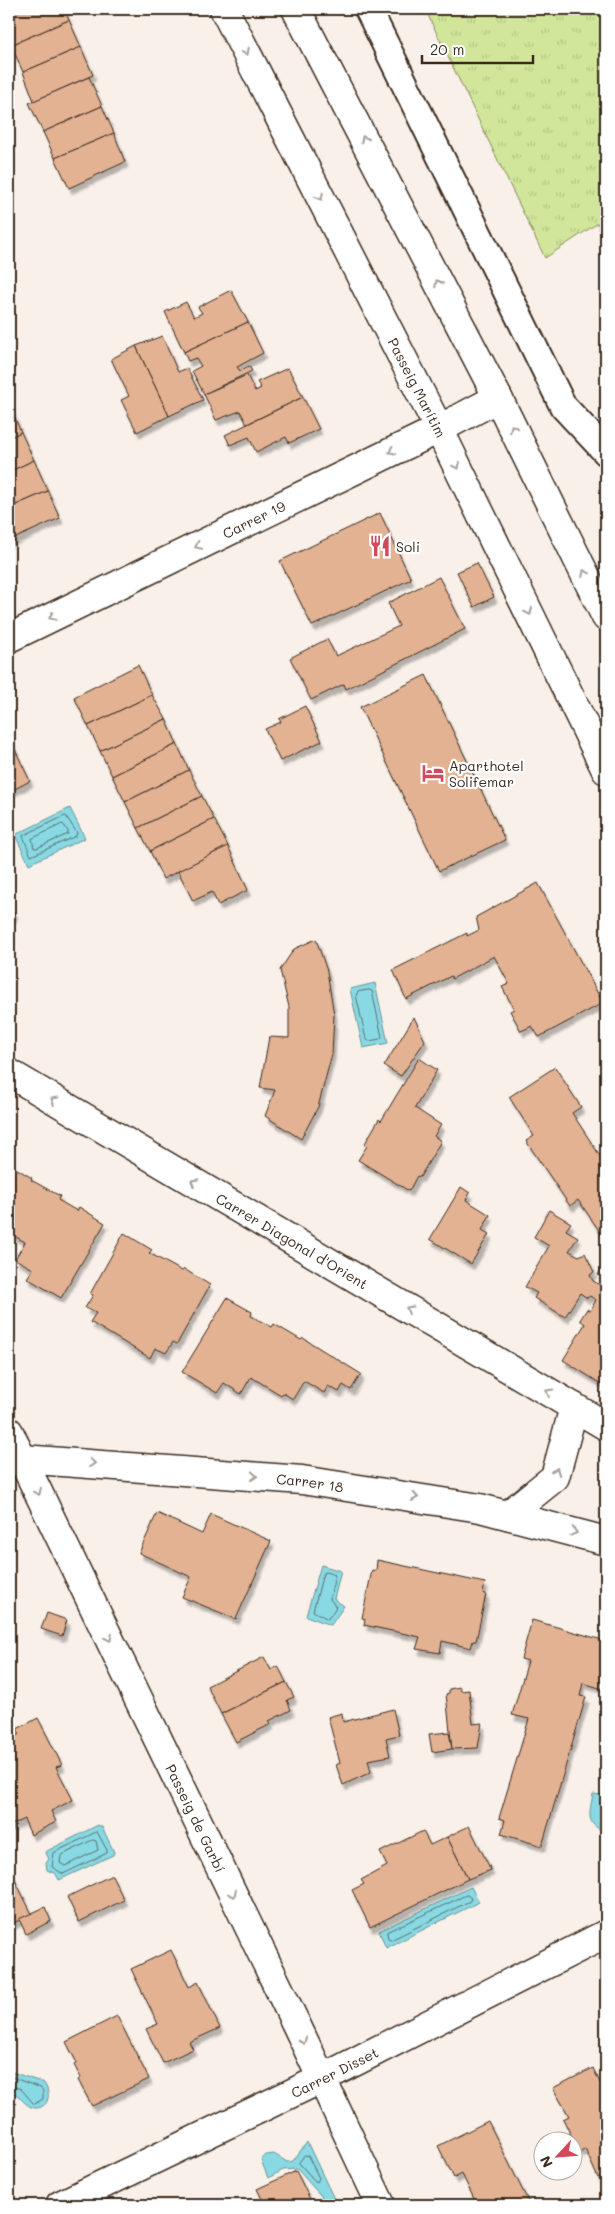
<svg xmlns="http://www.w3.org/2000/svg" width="615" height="2214" font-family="Mali,sans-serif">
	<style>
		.grass { fill: url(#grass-tufts); stroke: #86885c }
		.water { fill: #88d9e4; stroke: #699395 }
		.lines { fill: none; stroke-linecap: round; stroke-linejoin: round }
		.shore { stroke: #5a706d; stroke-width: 1 }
		.building { fill: #e2b293; stroke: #3b2a1e; filter: url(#shadow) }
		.pedestrian-casing { stroke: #3b2a1e; stroke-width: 30 }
		.minor-casing { stroke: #3b2a1e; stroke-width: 31 }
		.tertiary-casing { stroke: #3b2a1e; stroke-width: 31 }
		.pedestrian { stroke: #fff; stroke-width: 26 }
		.minor { stroke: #fff; stroke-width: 28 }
		.tertiary { stroke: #fff; stroke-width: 28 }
		.oneway { stroke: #a79f9a }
		.labels { text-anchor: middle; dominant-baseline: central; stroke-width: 4.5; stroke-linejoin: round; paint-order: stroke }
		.street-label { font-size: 14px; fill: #3b2a1e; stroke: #fff }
		.poi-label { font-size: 14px; fill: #3b2a1e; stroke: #fff; text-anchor: start }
	</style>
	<defs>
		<pattern id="grass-tufts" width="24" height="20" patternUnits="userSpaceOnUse" patternTransform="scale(1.25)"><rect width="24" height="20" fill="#d1e69a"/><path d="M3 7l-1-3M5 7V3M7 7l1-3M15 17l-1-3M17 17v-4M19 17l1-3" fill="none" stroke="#b4c584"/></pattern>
		<filter id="shadow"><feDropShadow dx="3" dy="5.5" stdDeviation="1" flood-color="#0004"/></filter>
	</defs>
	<rect width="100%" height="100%" fill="#f9f0e9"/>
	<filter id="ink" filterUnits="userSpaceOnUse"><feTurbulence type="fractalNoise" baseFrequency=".02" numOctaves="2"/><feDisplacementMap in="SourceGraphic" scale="10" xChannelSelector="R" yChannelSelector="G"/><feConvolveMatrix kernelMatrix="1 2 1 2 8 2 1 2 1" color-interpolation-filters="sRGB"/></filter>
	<g filter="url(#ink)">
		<polygon class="grass" points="425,9 606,9 606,262 598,223 545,258"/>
		<g class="water">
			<polygon points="70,808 85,838 29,864 15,835"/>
			<polygon points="375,983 388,1043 363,1048 350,989"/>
			<polygon points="321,1565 341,1571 334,1599 344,1606 331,1625 306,1616"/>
			<path d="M606 1787V1831C584 1826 590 1811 593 1794L601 1795Z"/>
			<polygon points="98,1825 102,1827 114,1852 113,1855 59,1880 56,1874 47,1870 46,1863 49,1859 46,1853 47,1851"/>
			<polygon points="471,1887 479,1902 386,1948 379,1931"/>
			<path d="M9 2071 44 2083C47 2088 49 2092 48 2098 47 2103 45 2105 41 2107 28 2113 20 2094 9 2089Z"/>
			<polygon points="307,2142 335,2201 333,2205 329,2205 297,2169 283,2170 268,2178 261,2160 266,2155 274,2154 287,2162 293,2161"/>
		</g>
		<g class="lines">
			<g class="shore">
				<polygon points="66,816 77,833 76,836 31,856 23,836"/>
				<polygon points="63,824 68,831 68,834 37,848 34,848 32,839"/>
				<polygon points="369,990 372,991 382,1037 380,1039 369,1041 366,1039 356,995 358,992"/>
				<polygon points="326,1572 335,1575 330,1599 336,1607 328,1619 313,1611 323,1574"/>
				<polygon points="97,1832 107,1850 107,1853 63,1874 52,1867 54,1853"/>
				<polygon points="93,1840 96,1841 98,1850 65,1866 60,1863 61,1856"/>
				<polygon points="467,1895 471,1898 470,1901 391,1940 388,1939 387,1932"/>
				<polyline points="9,2076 41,2088 43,2091 43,2099 34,2104 21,2089 9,2085"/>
				<polygon points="305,2155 308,2156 319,2178 317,2182 315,2181 299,2163"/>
			</g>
		</g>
		<g class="building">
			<polygon points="15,9 64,9 69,20 11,45 9,41 9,11"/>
			<polygon points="69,20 81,47 23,72 11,45"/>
			<polygon points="81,47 93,75 34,101 23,72"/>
			<polygon points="89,77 102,106 43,132 29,103"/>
			<polygon points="102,106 114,133 55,158 43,132"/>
			<polygon points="114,133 125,162 69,188 55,158"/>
			<polygon points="231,290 248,322 184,352 165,312 186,302 194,317 202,313 198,307"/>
			<polygon points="248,322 263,353 237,367 240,371 249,366 252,371 204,394 192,371 201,366 196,358 188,361 184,352"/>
			<polygon points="162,336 178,372 187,368 203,400 169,416 136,346"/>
			<polygon points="136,346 169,416 137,432 121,400 129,396 111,359"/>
			<polygon points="288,368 303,397 247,424 240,411 216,420 204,394 247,375 255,391 261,388 257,382"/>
			<polygon points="303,397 319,429 289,443 286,437 256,452 249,437 230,445 225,435"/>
			<polygon points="10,406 21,432 9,438 9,407"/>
			<polygon points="21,432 34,460 9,472 9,438"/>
			<polygon points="34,460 48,491 9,508 9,472"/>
			<polygon points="48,491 60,518 9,541 9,508"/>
			<polygon points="380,513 411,579 312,626 280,561"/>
			<polygon points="477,563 494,597 474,607 457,572"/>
			<polygon points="439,577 465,629 346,689 344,684 311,700 290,658 327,639 336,656 399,626 388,603"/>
			<polygon points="138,665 152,695 88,726 74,697"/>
			<polygon points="426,675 505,840 439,871 360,707"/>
			<polygon points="152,695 166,719 100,751 88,726"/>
			<polygon points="305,706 322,741 280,761 265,729 281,722 279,719"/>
			<polygon points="166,719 177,744 112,776 100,751"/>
			<polygon points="9,737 30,781 9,792"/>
			<polygon points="177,744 189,770 125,802 112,776"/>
			<polygon points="189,770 202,796 138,828 125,802"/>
			<polygon points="202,796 214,819 150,851 138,828"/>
			<polygon points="214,819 228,846 163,879 150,851"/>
			<polygon points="228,846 248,890 218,905 212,892 193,901 178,871"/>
			<polygon points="538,883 603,1003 539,1037 532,1026 521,1031 510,1011 514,1009 502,987 509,984 494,956 452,979 451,976 406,999 393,970 467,933 467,936 479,930 476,917"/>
			<polygon points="9,908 15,912 9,923"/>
			<polygon points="316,939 327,971 334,1015 332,1054 318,1107 301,1139 265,1116 275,1090 260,1088 269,1037 289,1038 289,1007 280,970 294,949"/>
			<polygon points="414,1017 425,1041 401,1076 384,1066"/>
			<polygon points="419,1058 437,1070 415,1108 441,1125 434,1136 441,1141 420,1177 417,1176 409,1191 358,1160 367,1146 364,1145 379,1119 381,1121"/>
			<polygon points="555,1067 581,1107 572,1113 606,1165 606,1237 605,1239 578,1200 570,1206 526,1141 534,1136 509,1097"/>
			<polygon points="9,1164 32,1178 31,1180 60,1196 58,1200 77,1211 79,1207 105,1223 61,1298 27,1278 33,1269 15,1259 25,1242 9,1233"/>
			<polygon points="461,1187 470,1193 466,1200 490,1215 482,1230 489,1234 471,1264 430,1239"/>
			<polygon points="549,1210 571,1223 566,1230 578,1237 569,1251 579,1256 585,1253 594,1272 590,1275 593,1281 606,1288 606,1387 563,1360 585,1324 580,1320 587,1309 590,1311 596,1300 590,1296 587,1298 580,1293 565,1317 534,1298 537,1293 525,1287 549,1246 534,1237"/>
			<polygon points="124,1233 152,1250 149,1253 182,1271 184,1269 210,1285 177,1344 173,1342 166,1353 155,1348 150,1358 90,1322 96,1313 85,1308 93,1295 90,1294"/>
			<polygon points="606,1261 606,1283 602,1281 604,1278 598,1275"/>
			<polygon points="227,1298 252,1312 251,1316 272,1327 274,1324 301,1340 303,1338 361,1374 351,1390 343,1385 339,1392 328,1386 324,1393 304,1381 293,1399 283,1393 281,1395 251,1377 241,1394 224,1383 217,1393 182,1372"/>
			<polygon points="157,1513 202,1534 211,1514 271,1541 236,1619 182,1597 191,1577 139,1553"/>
			<polygon points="377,1560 485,1583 483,1593 486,1594 476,1641 473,1641 471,1648 442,1641 440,1653 416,1649 420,1637 364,1625 365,1619 362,1618 372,1570 376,1571"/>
			<polygon points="47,1613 67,1620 62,1636 41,1629"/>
			<polygon points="532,1620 606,1641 606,1690 583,1683 580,1696 586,1697 542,1846 501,1834 505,1820 499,1818 529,1719 512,1715 528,1661 521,1659"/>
			<polygon points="264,1657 271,1670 278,1666 286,1682 221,1714 207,1686"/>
			<polygon points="286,1682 294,1697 287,1700 291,1710 269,1721 271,1724 236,1742 221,1714"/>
			<polygon points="460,1687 461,1691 469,1690 473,1724 482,1723 478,1748 452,1749 446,1694 449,1693 449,1689"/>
			<polygon points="393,1709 399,1735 386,1738 390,1756 368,1760 371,1772 343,1785 336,1765 340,1763 328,1717 342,1713 343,1722"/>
			<polygon points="38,1718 62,1765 56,1767 73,1800 51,1811 56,1822 31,1835 24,1819 9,1826 9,1740 20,1734 17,1729"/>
			<polygon points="449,1732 452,1749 432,1752 429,1734"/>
			<polygon points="469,1826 491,1870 468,1879 447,1837"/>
			<polygon points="423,1831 430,1845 447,1837 468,1879 370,1927 352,1890 364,1884 361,1880 387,1866 380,1852"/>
			<polygon points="9,1868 32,1914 9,1925"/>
			<polygon points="112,1875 124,1900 79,1922 67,1897"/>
			<polygon points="45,1907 51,1921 26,1934 19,1919"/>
			<polygon points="171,1950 189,1987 198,1982 220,2028 189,2042 193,2049 163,2063 146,2029 158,2024 131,1969"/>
			<polygon points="117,2016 149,2079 92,2106 78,2080 81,2078 74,2065 77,2063 66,2042"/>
			<polygon points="593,2068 606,2095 606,2174 598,2178 585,2149 580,2153 563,2119 569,2116 553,2088"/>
			<polygon points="488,2121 530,2205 466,2205 475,2201 462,2174 454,2178 438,2146"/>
			<polygon points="296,2171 313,2205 265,2205 257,2189"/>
		</g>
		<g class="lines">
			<g class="pedestrian-casing">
				<polyline id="pedestrian" points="368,9 563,406 606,452"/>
			</g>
			<g class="minor-casing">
				<g id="minor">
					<path id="s1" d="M224 9 439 429 606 770"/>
					<polyline points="296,9 498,398 606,617"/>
					<path id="s2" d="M9 638 439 429 498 398"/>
					<path id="s3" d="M9 1073 606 1426"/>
					<path id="s4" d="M9 1432 297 2026 381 2205"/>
					<path id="s5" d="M9 1458 302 1480 480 1508 606 1541"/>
					<polyline points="508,1515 555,1477 574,1407"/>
				</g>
			</g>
			<g class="tertiary-casing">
				<g id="tertiary">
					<path id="s6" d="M60 2205 321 2079 606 1934"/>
				</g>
			</g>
			<use href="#pedestrian" class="pedestrian"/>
			<use href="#minor" class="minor"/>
			<use href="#tertiary" class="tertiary"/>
		</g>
		<defs><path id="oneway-chevron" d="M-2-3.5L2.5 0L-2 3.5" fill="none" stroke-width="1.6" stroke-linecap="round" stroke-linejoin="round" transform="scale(1.25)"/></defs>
		<g class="oneway">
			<use href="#oneway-chevron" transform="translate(246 52) rotate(63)"/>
			<use href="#oneway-chevron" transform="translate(364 139) rotate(-117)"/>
			<use href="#oneway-chevron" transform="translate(320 197) rotate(63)"/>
			<use href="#oneway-chevron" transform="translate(438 283) rotate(-117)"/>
			<use href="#oneway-chevron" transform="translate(513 428) rotate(-117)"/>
			<use href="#oneway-chevron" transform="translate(392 451) rotate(154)"/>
			<use href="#oneway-chevron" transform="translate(457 466) rotate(64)"/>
			<use href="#oneway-chevron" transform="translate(198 546) rotate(154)"/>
			<use href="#oneway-chevron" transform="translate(585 573) rotate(-116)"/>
			<use href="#oneway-chevron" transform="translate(529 612) rotate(64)"/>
			<use href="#oneway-chevron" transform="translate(52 617) rotate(154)"/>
			<use href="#oneway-chevron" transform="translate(54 1100) rotate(-149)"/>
			<use href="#oneway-chevron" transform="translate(194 1182) rotate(-149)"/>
			<use href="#oneway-chevron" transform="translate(409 1309) rotate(-149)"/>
			<use href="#oneway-chevron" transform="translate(549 1392) rotate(-149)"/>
			<use href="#oneway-chevron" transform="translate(92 1463) rotate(4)"/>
			<use href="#oneway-chevron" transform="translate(556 1471) rotate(-68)"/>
			<use href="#oneway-chevron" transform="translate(254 1476) rotate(4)"/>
			<use href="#oneway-chevron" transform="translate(38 1492) rotate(64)"/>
			<use href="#oneway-chevron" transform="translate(415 1497) rotate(9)"/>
			<use href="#oneway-chevron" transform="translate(574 1532) rotate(15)"/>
			<use href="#oneway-chevron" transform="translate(109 1638) rotate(64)"/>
			<use href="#oneway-chevron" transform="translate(233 1894) rotate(64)"/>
			<use href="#oneway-chevron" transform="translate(303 2041) rotate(66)"/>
		</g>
	</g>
	<defs>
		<g id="restaurant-bare" transform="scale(1.725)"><path d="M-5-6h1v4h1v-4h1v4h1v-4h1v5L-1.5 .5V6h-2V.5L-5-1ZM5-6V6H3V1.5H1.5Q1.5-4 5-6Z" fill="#d1495b" stroke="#fff" stroke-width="2.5" paint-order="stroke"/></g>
		<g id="hotel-bare" transform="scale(1.725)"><path d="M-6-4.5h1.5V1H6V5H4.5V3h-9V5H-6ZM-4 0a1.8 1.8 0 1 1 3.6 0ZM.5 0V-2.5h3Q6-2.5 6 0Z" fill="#d1495b" stroke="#fff" stroke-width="2.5" paint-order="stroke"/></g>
	</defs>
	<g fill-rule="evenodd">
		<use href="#restaurant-bare" x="380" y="546"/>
		<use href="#hotel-bare" x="433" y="773"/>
	</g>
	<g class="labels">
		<g class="street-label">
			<text stroke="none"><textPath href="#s1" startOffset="425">Passeig Marítim</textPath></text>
			<text stroke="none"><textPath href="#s2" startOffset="272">Carrer 19</textPath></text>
			<text stroke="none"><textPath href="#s3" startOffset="329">Carrer Diagonal d'Orient</textPath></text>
			<text stroke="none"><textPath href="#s5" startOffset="302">Carrer 18</textPath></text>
			<text stroke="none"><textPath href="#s4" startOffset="429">Passeig de Garbí</textPath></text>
			<text stroke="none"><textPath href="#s6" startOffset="305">Carrer Disset</textPath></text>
		</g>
		<g class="poi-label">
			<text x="396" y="546">Soli</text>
			<text x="449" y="765">Aparthotel<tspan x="449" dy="16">Solifemar</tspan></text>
		</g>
	</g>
	<rect width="615" height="2214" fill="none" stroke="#fff" stroke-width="30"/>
	<rect x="15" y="15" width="585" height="2184" fill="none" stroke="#3b2a1e" stroke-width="2" filter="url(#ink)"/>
	<g transform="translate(558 2156) rotate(244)"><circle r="24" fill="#ffffff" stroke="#b1aaa5"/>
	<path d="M0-4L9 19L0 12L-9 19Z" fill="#d1495b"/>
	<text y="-8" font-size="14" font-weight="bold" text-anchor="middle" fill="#3b2a1e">N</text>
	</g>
	<path d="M422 55v8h111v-8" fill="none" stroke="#3b2a1e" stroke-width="2.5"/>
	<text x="430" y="55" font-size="15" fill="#3b2a1e" stroke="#ffffff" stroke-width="4" paint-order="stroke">20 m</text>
</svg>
